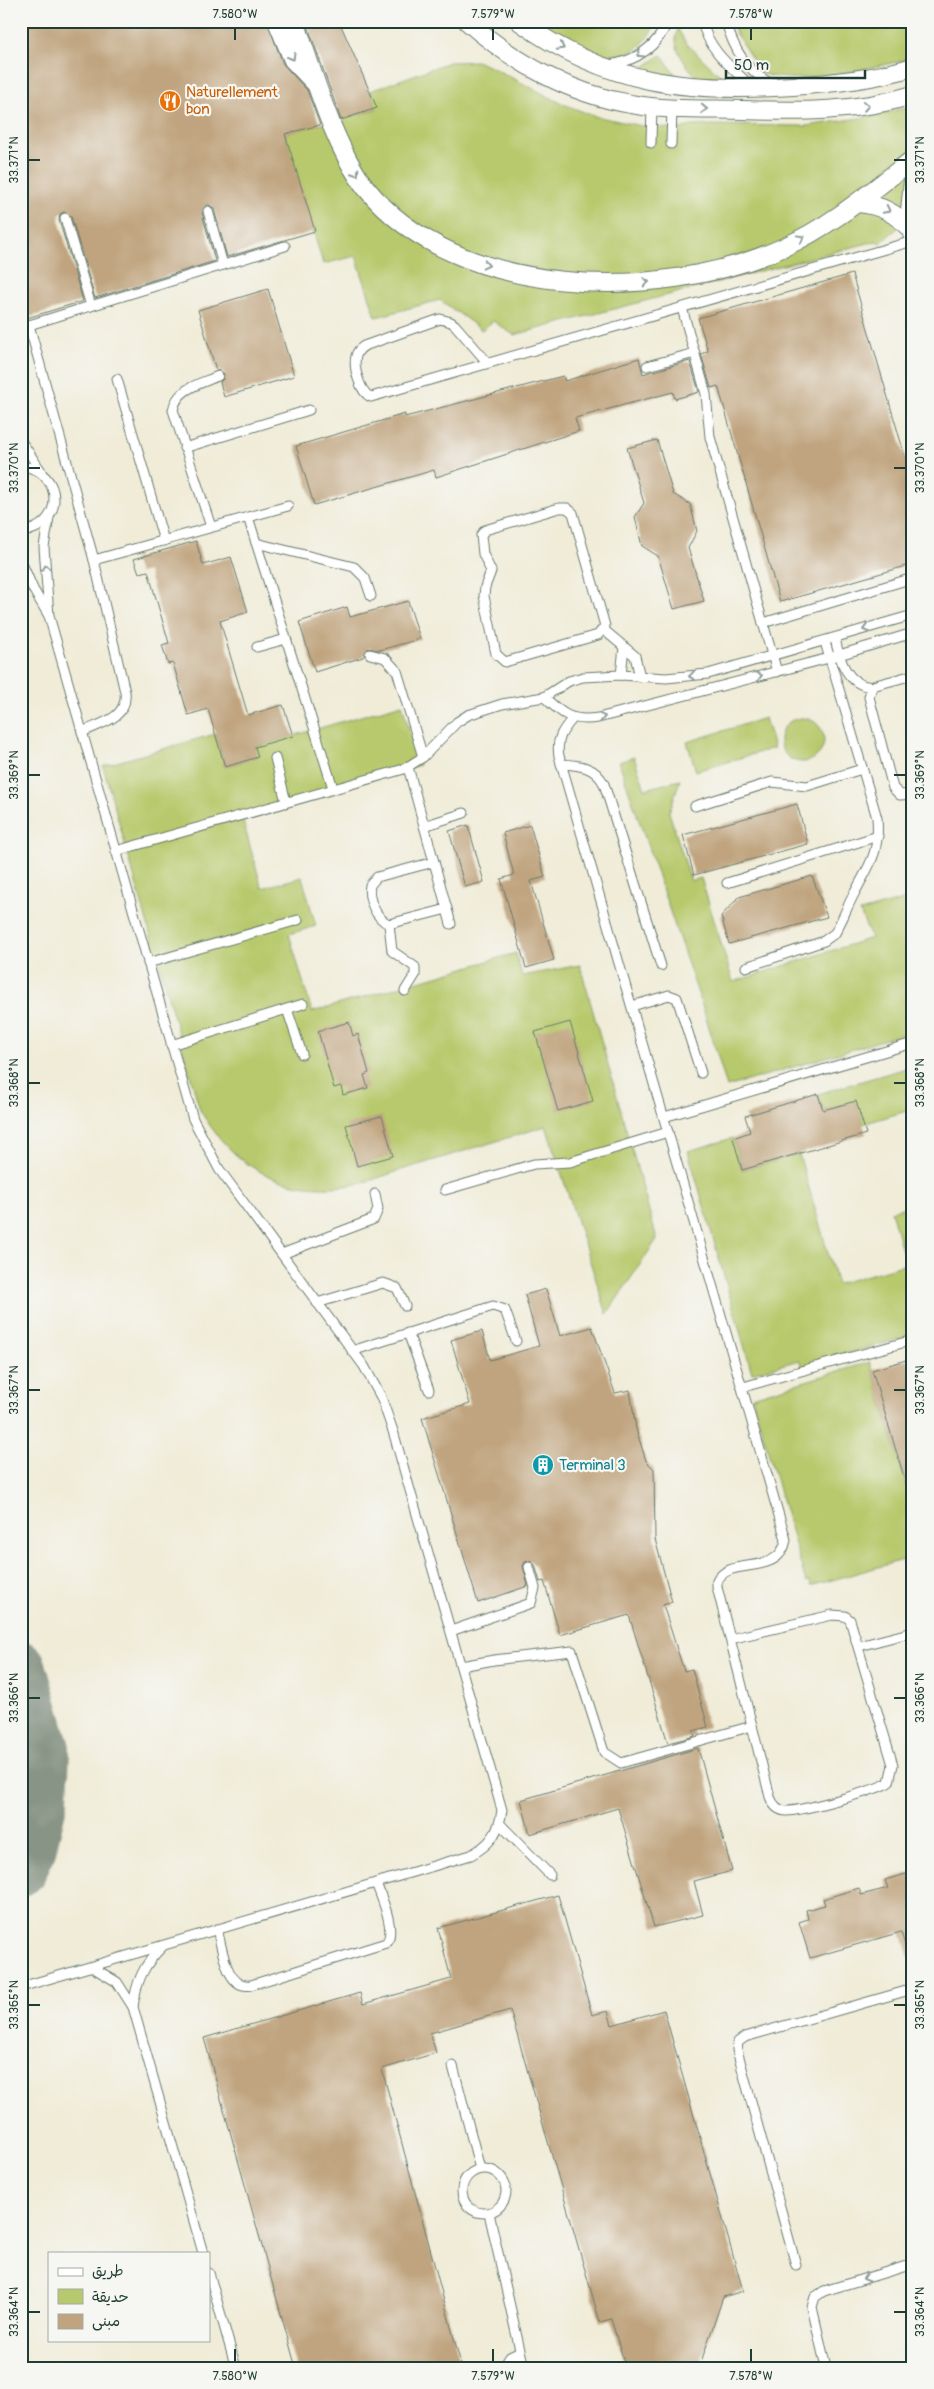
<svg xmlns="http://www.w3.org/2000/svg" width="934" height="2389" font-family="Pangolin,'Playpen Sans Arabic',sans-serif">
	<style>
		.green { fill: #b7c96c; stroke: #6b8350 }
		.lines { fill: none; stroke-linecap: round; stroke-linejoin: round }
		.taxiway { stroke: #889486; stroke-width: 50 }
		.building { fill: #c0a47f }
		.lane-casing { stroke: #687a6d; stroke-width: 11 }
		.street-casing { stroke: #687a6d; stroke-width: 20 }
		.lane { stroke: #fff; stroke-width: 9 }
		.street { stroke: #fff; stroke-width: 18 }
		.oneway { stroke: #8f9e9a }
		.ticks { fill: none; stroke: #1f3d34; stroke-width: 2 }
		.labels { text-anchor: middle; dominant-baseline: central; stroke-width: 4.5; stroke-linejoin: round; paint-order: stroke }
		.food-label { font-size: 15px; fill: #c56008; stroke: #f6f6f2; text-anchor: start }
		.culture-label { font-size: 15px; fill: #0d838f; stroke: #f6f6f2; text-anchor: start }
		.neatline { fill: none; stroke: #1f3d34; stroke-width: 2 }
		.ticks-label { font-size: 12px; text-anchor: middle; fill: #1f3d34 }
	</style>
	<rect width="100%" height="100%" fill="#f6f6f2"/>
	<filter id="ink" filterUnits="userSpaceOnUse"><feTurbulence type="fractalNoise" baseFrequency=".02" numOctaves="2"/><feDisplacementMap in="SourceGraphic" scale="10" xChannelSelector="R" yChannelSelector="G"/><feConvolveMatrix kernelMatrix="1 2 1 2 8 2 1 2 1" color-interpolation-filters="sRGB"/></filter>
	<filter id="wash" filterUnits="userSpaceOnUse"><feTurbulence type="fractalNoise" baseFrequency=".0096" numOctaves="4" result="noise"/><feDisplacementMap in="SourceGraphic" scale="20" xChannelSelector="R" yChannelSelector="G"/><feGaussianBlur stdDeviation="1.12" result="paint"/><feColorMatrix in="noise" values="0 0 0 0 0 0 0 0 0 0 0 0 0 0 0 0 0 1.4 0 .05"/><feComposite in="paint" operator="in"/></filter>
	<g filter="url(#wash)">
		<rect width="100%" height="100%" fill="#f0ecd8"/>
		<g class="green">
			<path d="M536 21H658C653 28 648 38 642 44 614 73 561 38 536 21Z"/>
			<path d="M733 21H913V57L902 61C856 70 808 86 762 74L736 34Z"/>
			<path d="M678 29 686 43 731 86 698 79C686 65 670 47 678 29Z"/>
			<polygon points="661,55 682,83 634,74"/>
			<polygon points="476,61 493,68 561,103 594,116 642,126 680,129 691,126 714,125 806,126 867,117 913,106 913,219 905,222 880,243 876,241 514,335 493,321 482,330 440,300 376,317 356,256 323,264 285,134 377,109 370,91 449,62"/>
			<path d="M402 704 419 765 242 818 262 888 302 877 316 926 289 934 312 1012 516 953 522 976 580 965 657 1239 607 1314 546 1126C504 1139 461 1152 418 1165 395 1171 369 1183 345 1186 279 1193 233 1166 200 1110L103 766 215 734 225 767 257 757 255 747Z"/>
			<polygon points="765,718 774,748 696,771 687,742"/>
			<circle cx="802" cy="740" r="22"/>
			<polygon points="634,757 645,789 680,780 669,812 691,881 701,878 733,982 871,938 860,912 911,898 906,881 913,879 913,1031 727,1087 705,1014 619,762"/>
			<polygon points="913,1066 913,1109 863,1124 856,1102 823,1110 818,1094"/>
			<polygon points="733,1138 742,1170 799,1154 837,1284 906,1264 891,1211 913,1205 913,1335 802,1367 799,1360 752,1373 688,1151"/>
			<polygon points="870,1362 903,1474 913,1472 913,1568 906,1570 903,1560 811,1586 810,1581 806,1582 752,1397"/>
		</g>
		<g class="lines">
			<polyline class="taxiway" points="21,1666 45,1749 43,1800 31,1850 21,1871"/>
		</g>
		<g id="blocks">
			<g class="building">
				<polygon points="21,21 267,21 283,64 307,90 320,125 285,134 315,231 227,257 214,209 210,205 206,205 202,213 215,261 95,298 71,216 64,212 60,214 59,220 83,301 27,318 21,316"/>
				<polygon points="306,21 339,21 377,108 341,120"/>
				<polygon points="852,274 913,484 913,564 780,602 718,386 711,388 701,354 708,351 698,318"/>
				<polygon points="268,289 294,376 224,397 220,382 223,379 224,374 221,371 216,370 198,310"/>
				<polygon points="639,358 643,374 690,361 699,392 675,399 673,392 575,418 579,431 436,477 434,470 314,505 296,446 405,414 405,417 563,376 565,381"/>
				<polygon points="657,440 673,494 690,504 697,531 688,548 704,601 674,609 658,556 642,546 635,517 644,503 627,448"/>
				<polygon points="196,541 203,565 231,557 248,612 220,621 248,715 283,705 293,736 255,747 258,757 225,767 208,709 188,715 173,663 168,664 162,645 169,643 148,571 139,573 134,559"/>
				<polygon points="408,601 420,639 380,650 368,648 363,657 315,672 299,622 347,607 350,617"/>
				<polygon points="797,804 808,844 694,875 683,835"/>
				<polygon points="468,825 484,882 465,887 449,831"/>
				<polygon points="530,825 545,877 531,881 554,960 526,968 501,879 514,875 503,833"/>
				<polygon points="812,876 827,917 729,944 721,916 739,897"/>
				<polygon points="349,1022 353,1036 358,1034 369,1073 364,1075 368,1088 343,1095 341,1086 334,1088 318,1031"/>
				<polygon points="570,1022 593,1101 558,1111 535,1032"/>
				<polygon points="818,1094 823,1110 856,1101 866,1134 742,1170 733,1138 750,1132 745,1116"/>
				<polygon points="382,1116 393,1156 357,1166 346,1125"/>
				<polygon points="546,1289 560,1336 592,1327 615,1393 630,1390 636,1429 646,1461 654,1469 655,1539 672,1602 663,1605 684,1671 692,1669 708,1727 693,1731 695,1736 668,1743 629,1615 560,1635 544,1581 540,1582 535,1565 530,1561 525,1562 523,1566 528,1586 478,1603 422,1418 470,1404 451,1340 482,1331 490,1360 539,1346 525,1295"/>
				<polygon points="913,1358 913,1494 909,1494 872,1370"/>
				<polygon points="698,1748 732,1871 694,1881 703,1915 654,1927 618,1808 530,1834 521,1800"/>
				<polygon points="913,1872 913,1958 909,1958 901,1932 810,1958 799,1922 808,1919 806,1910 825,1905 823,1899 859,1888 861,1895 888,1888 885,1880"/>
				<polygon points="558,1895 592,2015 608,2011 612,2025 664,2010 743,2291 723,2297 699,2368 626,2368 611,2319 600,2322 510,2010 430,2033 436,2053 382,2069 462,2368 296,2368 204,2038 360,1993 363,2004 451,1979 438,1928"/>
			</g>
		</g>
	</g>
	<g filter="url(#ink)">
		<use href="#blocks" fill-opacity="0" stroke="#687a6d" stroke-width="1"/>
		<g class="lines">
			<g class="lane-casing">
				<g id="lane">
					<path d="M702 21C708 50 732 68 752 87"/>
					<path d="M726 21C733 49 746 70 771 84"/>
					<path d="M609 65C636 61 657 47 668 21"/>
					<polyline points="651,143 652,106"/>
					<polyline points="671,144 672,108"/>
					<polyline points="208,211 223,265"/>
					<polyline points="65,218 91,306"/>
					<polyline points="682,308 706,394 710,437 777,672"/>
					<polyline points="21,322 29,325 285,246"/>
					<path d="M29 325 94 560 125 692C128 718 102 723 82 732"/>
					<polyline points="21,338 29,325"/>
					<path d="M487 362 455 325 451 322 440 319 364 346C360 349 357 351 356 356 353 367 360 393 371 397L913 241"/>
					<polyline points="647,366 695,353"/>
					<polyline points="117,379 164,541"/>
					<polyline points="21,441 41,471"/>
					<polyline points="184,448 309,410"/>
					<path d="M21 466C65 470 65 528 21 532"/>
					<polygon points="559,508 567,508 573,513 605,626 598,635 505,662 496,654 484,596 485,587 491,571 483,554 481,535 485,530"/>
					<polyline points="248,517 333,788"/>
					<path d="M211 527 173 410C177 388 200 384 218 376"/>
					<polyline points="256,543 354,567 365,578 371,596"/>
					<polyline points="94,560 288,506"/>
					<polyline points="21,561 33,589 49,616"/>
					<polyline points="763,623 913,578"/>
					<polyline points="604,630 635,656 640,677"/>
					<path d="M835 639C840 661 847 685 872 687"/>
					<polyline points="257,647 286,639"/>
					<polyline points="370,654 385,658 397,671 423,757"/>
					<polyline points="621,675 624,647"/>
					<polyline points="913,675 876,685 872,687 869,697 893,788 900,795 913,794"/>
					<path d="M544 697C562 714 571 722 598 718L829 658 913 633"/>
					<path d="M573 718C562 731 556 739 559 756L786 1540C779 1578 730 1555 717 1581V1587L770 1797C773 1805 778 1811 787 1811 801 1811 879 1790 889 1782L893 1765 850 1620 845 1616 832 1615 730 1639"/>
					<polyline points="275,758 286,802"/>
					<path d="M561 764C579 765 595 766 604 784L661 966"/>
					<polyline points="408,767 451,924"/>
					<polyline points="695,806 772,782 807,786 862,769"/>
					<polyline points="424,826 464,813"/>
					<polyline points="116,851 404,769 423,757 457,722 468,715 502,704 544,697 569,681 583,677 621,675 666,678 708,674 913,615"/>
					<path d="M434 862 377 877 370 885C367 898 376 919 389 924L447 909"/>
					<polyline points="727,883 878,836"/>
					<polyline points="389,924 392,951 415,967 415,975 405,991"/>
					<polyline points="148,963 298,920"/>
					<path d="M746 967 824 941 835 933C842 921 847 907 854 894 869 865 880 854 877 818L825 642"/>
					<polyline points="632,1006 669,995 677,998 701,1073"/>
					<polyline points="287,1009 302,1054"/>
					<polyline points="171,1045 303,1004"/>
					<polyline points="664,1117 913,1043"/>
					<polyline points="445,1190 534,1164 570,1162 668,1132"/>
					<polyline points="282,1254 374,1219 378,1209 375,1194"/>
					<polyline points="317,1303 383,1283 397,1288 405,1306"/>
					<polyline points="408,1333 429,1390"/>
					<polyline points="352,1351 493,1306 505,1310 516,1341"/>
					<polyline points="743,1387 913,1340"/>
					<polyline points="451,1631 531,1603 535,1588 529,1567"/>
					<polyline points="859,1646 913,1632"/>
					<polyline points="461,1666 494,1660 572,1651 604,1752 621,1763 752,1726"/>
					<polyline points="500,1824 550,1875"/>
					<path d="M217 1929C222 1947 226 1990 251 1985L386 1943C397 1931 381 1897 376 1883"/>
					<path d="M162 1947C144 1964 136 1982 133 2007L203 2253"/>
					<polyline points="92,1967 117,1982 133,2007"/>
					<path d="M21 1987 471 1855C491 1844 499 1832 502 1810L393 1431 381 1397 364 1366 219 1169 193 1119 49 616 44 547 49 517"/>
					<polyline points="453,2066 480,2169"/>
					<circle cx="484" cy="2191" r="22"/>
					<polyline points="489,2213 524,2368"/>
					<polyline points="796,2265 737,2050 738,2042 745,2037 913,1989"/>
					<polyline points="209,2273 236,2368"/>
					<polyline points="503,2368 510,2357 520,2352"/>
					<polyline points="826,2368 812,2307 815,2297 824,2291 913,2264"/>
				</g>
			</g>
			<g class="street-casing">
				<g id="street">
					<polyline points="277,21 293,60 314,82"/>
					<path d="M295 21C313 72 333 146 366 188 456 300 660 303 782 248 830 227 872 191 913 159"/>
					<path d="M467 21C513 62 570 94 631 104 667 111 707 109 744 110 801 112 857 112 913 95"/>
					<path d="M519 21C607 85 689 93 793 86 833 83 874 79 913 67"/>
					<path d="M858 203C881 205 896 213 911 230"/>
					<polyline points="912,234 910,211 913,181"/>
				</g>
			</g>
			<use href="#lane" class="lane"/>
			<use href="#street" class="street"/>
		</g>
		<defs><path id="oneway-chevron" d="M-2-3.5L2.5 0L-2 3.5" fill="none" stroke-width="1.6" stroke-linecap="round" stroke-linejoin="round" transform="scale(1.25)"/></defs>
		<g class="oneway">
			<use href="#oneway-chevron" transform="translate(561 47) rotate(28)"/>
			<use href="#oneway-chevron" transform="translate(640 54) rotate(148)"/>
			<use href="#oneway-chevron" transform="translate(292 57) rotate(60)"/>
			<use href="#oneway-chevron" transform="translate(866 106) rotate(-8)"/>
			<use href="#oneway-chevron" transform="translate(704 109) rotate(2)"/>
			<use href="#oneway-chevron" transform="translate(356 173) rotate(57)"/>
			<use href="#oneway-chevron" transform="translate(887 210) rotate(27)"/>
			<use href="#oneway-chevron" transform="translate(801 238) rotate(-29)"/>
			<use href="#oneway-chevron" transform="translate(486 265) rotate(13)"/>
			<use href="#oneway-chevron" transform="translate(646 282) rotate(-3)"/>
			<use href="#oneway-chevron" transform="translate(46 568) rotate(-97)"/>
			<use href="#oneway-chevron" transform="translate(866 629) rotate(163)"/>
			<use href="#oneway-chevron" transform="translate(692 676) rotate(173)"/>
			<use href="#oneway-chevron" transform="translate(759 676) rotate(-15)"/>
			<use href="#oneway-chevron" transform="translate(602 717) rotate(-13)"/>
			<use href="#oneway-chevron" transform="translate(866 2278) rotate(164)"/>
		</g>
	</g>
	<path class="ticks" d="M235 28V40M493 28V40M751 28V40M28 160H40M894 160H906M28 468H40M894 468H906M28 775H40M894 775H906M28 1083H40M894 1083H906M28 1390H40M894 1390H906M28 1698H40M894 1698H906M28 2005H40M894 2005H906M28 2312H40M894 2312H906M235 2349V2362M493 2349V2362M751 2349V2362"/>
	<defs>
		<g id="restaurant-disc" transform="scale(1.125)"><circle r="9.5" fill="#e8710a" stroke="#f6f6f2"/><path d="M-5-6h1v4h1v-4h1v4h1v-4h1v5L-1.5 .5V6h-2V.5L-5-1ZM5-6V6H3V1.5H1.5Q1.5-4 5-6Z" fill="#fff"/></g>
		<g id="building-disc" transform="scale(1.125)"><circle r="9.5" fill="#0f9aa8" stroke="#f6f6f2"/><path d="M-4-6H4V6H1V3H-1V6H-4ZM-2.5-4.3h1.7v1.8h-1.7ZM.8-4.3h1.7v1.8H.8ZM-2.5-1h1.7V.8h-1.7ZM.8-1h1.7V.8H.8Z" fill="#fff"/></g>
	</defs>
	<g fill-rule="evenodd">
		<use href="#restaurant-disc" x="170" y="101"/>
		<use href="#building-disc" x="543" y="1465"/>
	</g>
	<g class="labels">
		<g class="food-label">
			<text x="186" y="92">Naturellement<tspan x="186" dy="17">bon</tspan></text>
		</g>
		<g class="culture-label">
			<text x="559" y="1465">Terminal 3</text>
		</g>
	</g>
	<rect width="934" height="2389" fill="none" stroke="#f6f6f2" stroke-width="55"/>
	<rect x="48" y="2252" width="162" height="90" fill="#f6f6f2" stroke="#a0aca6"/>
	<rect x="58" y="2268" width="25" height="8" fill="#ffffff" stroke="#a0aca6"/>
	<text x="92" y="2276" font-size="15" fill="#1f3d34">طريق</text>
	<rect x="58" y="2289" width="25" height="15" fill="#b7c96c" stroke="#a0aca6"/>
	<text x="92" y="2302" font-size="15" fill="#1f3d34">حديقة</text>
	<rect x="58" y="2314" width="25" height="15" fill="#c0a47f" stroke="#a0aca6"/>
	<text x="92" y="2326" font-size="15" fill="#1f3d34">مبنى</text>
	<path d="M726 70v8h139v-8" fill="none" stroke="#1f3d34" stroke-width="2.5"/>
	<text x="734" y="70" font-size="15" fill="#1f3d34" stroke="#f6f6f2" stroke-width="4" paint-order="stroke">50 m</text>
	<rect x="28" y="28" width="878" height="2334" class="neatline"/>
	<g class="ticks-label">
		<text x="235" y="18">7.580°W</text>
		<text x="493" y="18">7.579°W</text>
		<text x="751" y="18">7.578°W</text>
		<text transform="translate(14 160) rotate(-90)" y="4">33.371°N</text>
		<text transform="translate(920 160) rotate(-90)" y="4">33.371°N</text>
		<text transform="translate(14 468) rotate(-90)" y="4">33.370°N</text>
		<text transform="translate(920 468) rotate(-90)" y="4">33.370°N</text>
		<text transform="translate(14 775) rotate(-90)" y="4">33.369°N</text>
		<text transform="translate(920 775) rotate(-90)" y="4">33.369°N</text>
		<text transform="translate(14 1083) rotate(-90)" y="4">33.368°N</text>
		<text transform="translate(920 1083) rotate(-90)" y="4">33.368°N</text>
		<text transform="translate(14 1390) rotate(-90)" y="4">33.367°N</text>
		<text transform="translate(920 1390) rotate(-90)" y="4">33.367°N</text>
		<text transform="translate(14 1698) rotate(-90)" y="4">33.366°N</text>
		<text transform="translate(920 1698) rotate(-90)" y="4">33.366°N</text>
		<text transform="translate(14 2005) rotate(-90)" y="4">33.365°N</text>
		<text transform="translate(920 2005) rotate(-90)" y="4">33.365°N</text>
		<text transform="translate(14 2312) rotate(-90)" y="4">33.364°N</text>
		<text transform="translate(920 2312) rotate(-90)" y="4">33.364°N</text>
		<text x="235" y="2380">7.580°W</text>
		<text x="493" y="2380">7.579°W</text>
		<text x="751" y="2380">7.578°W</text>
	</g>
</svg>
